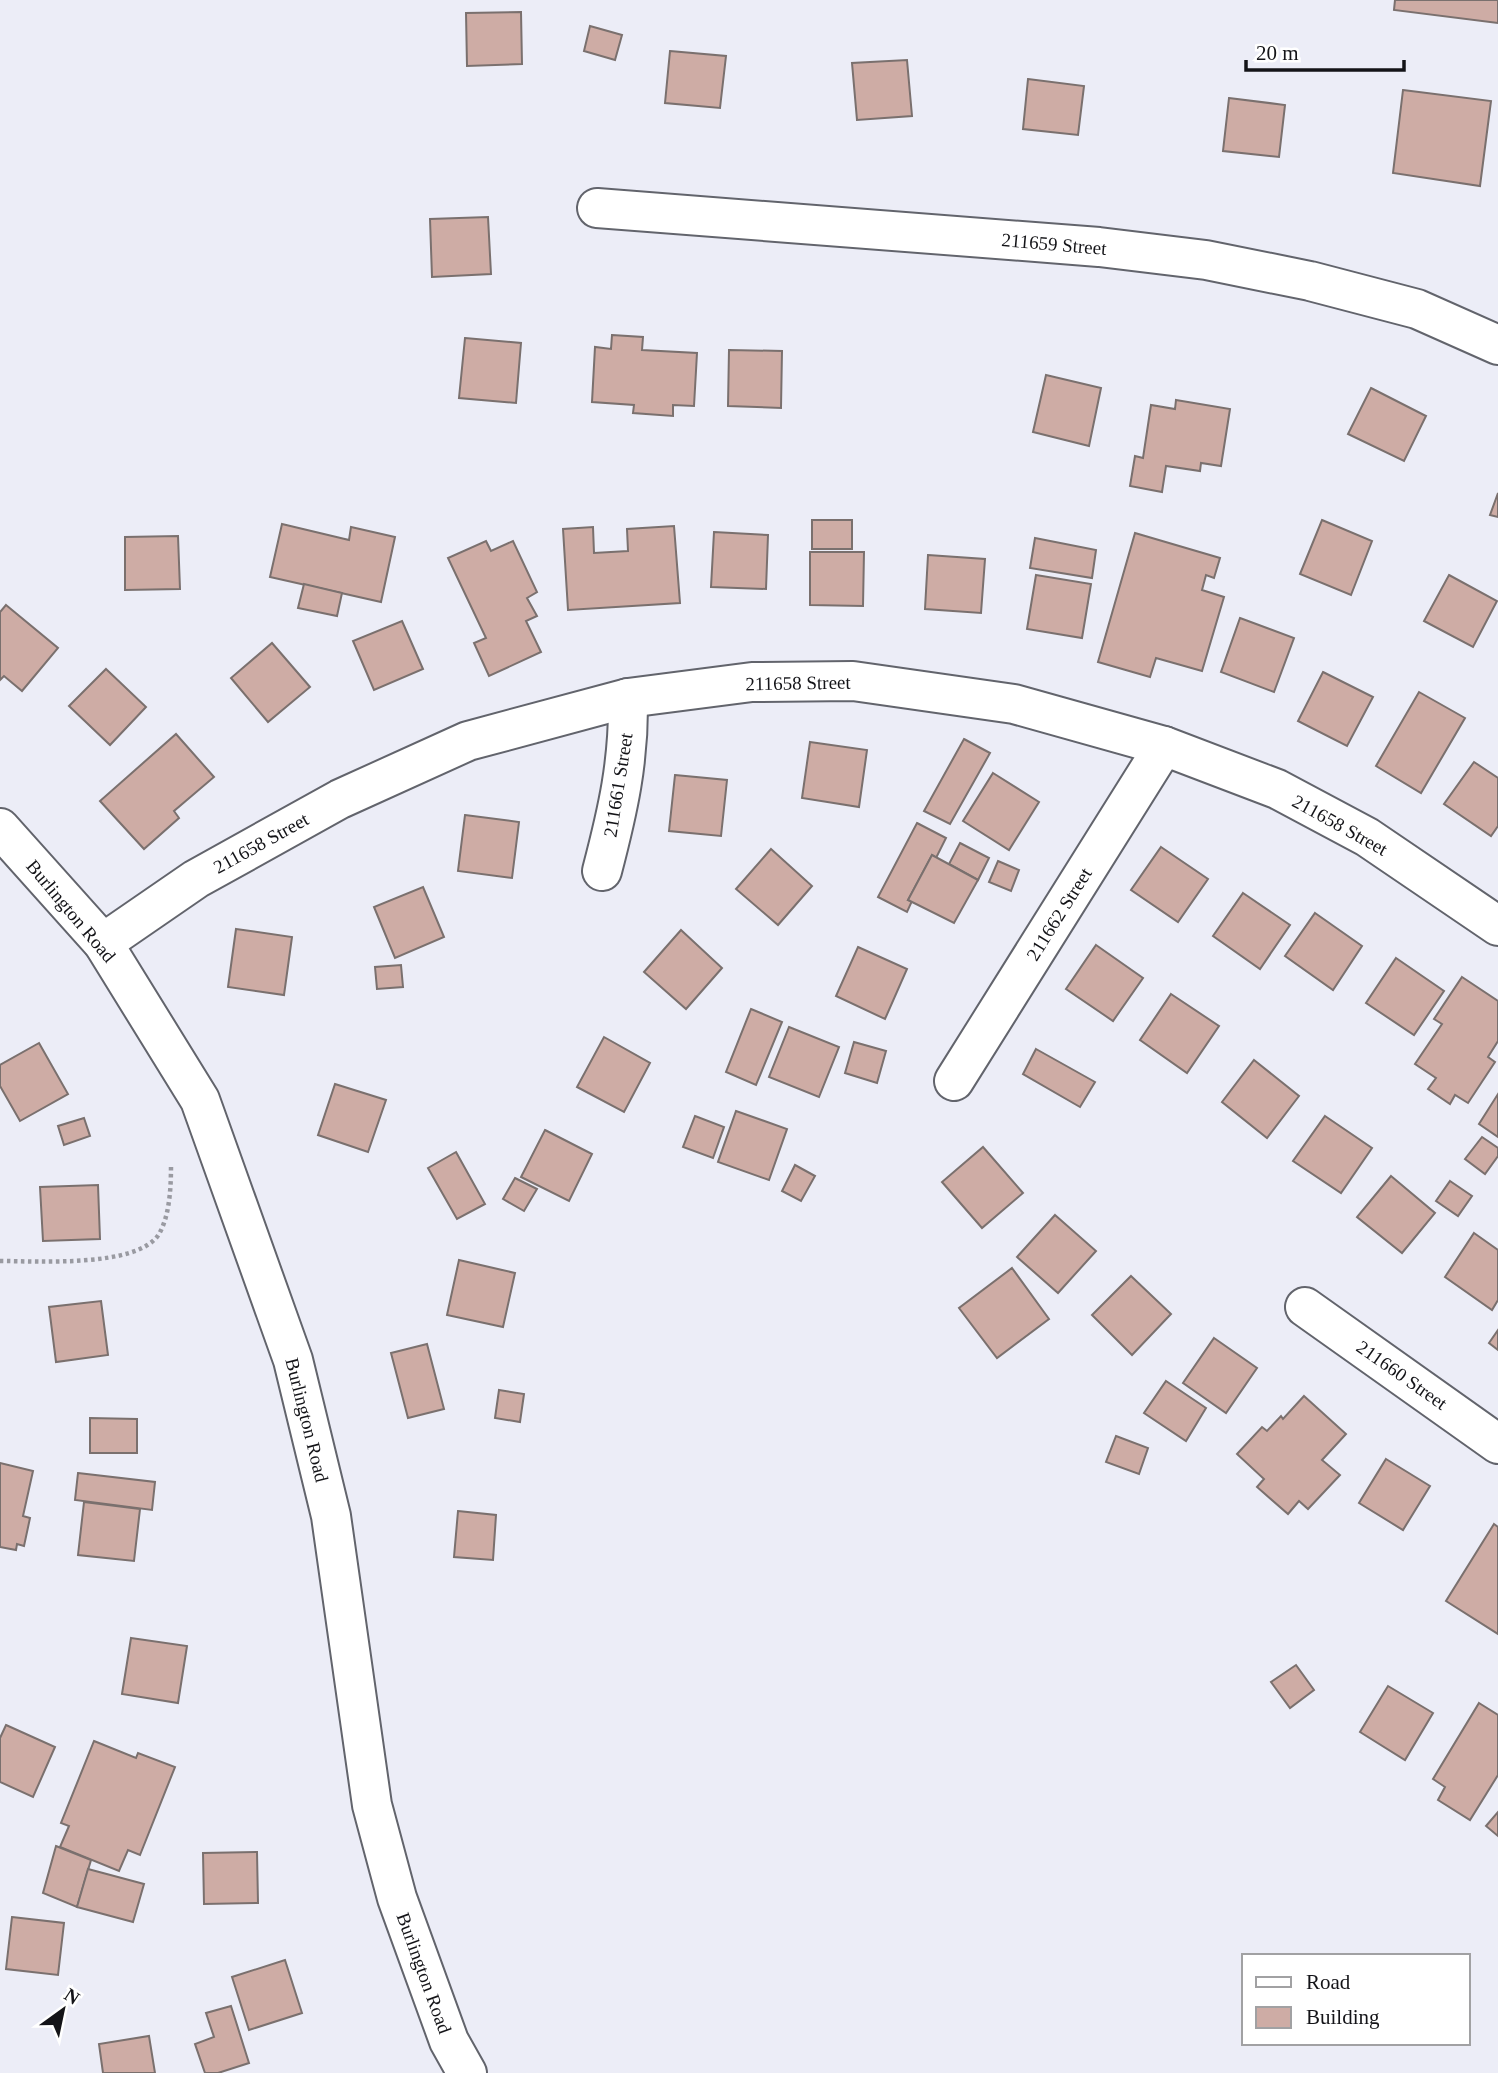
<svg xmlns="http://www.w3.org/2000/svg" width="1498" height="2073" font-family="Georgia,serif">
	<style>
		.building { fill: #ceaca5; stroke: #7a706e; stroke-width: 2 }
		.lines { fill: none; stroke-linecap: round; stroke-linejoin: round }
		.minor-casing { stroke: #62646c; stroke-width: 42 }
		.path { stroke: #999aa1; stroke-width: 4.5; stroke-dasharray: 3.5 3.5; stroke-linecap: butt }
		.minor { stroke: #fff; stroke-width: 38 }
		.labels { text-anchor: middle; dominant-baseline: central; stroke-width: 6; stroke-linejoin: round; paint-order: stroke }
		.street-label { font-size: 19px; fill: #141418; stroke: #fff }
	</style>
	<rect width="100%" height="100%" fill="#ecedf7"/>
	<g class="building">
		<polygon points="1395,0 1498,0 1498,23 1394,10"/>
		<polygon points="521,12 522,64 467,66 466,13"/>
		<polygon points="590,26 622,35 615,60 584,51"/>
		<polygon points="670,51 726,56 720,108 665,103"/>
		<polygon points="907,60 912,116 857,120 852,63"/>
		<polygon points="1028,79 1084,86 1078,135 1023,129"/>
		<polygon points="1403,90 1491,101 1480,186 1393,173"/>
		<polygon points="1229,98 1285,105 1279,157 1223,151"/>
		<polygon points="488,217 491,274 432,277 430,219"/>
		<polygon points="612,335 643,337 642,350 697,353 694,406 673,405 673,416 633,413 634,405 592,402 595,347 611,349"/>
		<polygon points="465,338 521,343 516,403 459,398"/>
		<polygon points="729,350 782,351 781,408 728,406"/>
		<polygon points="1046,375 1101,388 1089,446 1033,432"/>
		<polygon points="1371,388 1426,416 1404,461 1348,434"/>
		<polygon points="1176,400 1230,409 1221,466 1201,463 1200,471 1166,466 1162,492 1130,486 1135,456 1143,458 1151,405 1175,409"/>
		<polygon points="1498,493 1498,517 1490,515"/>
		<rect x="812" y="520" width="40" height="29"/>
		<polygon points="1322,520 1372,541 1351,595 1300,574"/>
		<polygon points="282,524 349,540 351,527 395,537 381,602 270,577"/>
		<polygon points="674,526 680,603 568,610 563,529 593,527 594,553 628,551 627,529"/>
		<polygon points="714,532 768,535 766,589 711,587"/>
		<polygon points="1135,533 1220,558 1214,578 1206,575 1202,590 1224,597 1202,671 1156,658 1150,677 1098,662"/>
		<polygon points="178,536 180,589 125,590 125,537"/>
		<polygon points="1035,538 1096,550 1092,578 1030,568"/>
		<polygon points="486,541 491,551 513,541 537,592 527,598 537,616 526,621 541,652 489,676 474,643 486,638 448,558"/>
		<polygon points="810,552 864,552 863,606 810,605"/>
		<polygon points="928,555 985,559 981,613 925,609"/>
		<polygon points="1036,575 1091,584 1082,638 1027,629"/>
		<polygon points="1449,575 1497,601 1473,647 1424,621"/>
		<polygon points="304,584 342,593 337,616 298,608"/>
		<polygon points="6,605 58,648 22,691 4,676 0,680 0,612"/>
		<polygon points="1240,618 1294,638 1274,692 1221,672"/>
		<polygon points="402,621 423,669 374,690 353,641"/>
		<polygon points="272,643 310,687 268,722 231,678"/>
		<polygon points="106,669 146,707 110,745 69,706"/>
		<polygon points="1323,672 1373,697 1347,746 1298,721"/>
		<polygon points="1419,692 1465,718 1421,793 1376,766"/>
		<polygon points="176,734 214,777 174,811 179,818 144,849 100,801"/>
		<polygon points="964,739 990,753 950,824 924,811"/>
		<polygon points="810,742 867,750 859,807 802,798"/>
		<polygon points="1474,762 1498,778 1498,826 1491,836 1444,804"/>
		<polygon points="993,773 1039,802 1009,850 963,821"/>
		<polygon points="675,775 727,780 721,836 669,831"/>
		<polygon points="465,815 519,822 512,878 458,871"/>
		<polygon points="917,823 946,838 936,858 932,855 908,900 912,901 907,912 878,897"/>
		<polygon points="960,843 989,858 978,880 949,864"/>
		<polygon points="1161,847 1208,879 1178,922 1131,890"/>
		<polygon points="771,849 812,886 778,925 736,889"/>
		<polygon points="932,855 978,880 954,923 908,900"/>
		<polygon points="998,861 1019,870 1011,891 989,882"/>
		<polygon points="423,887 444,937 395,958 374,907"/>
		<polygon points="1243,893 1290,925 1260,969 1213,936"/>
		<polygon points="1315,913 1362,946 1333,990 1285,956"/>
		<polygon points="236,929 292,937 284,995 228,987"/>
		<polygon points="681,930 722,968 686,1009 644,972"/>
		<polygon points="1096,945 1143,978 1113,1021 1066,989"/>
		<polygon points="858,947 907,969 885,1019 836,996"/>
		<polygon points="1396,958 1444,991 1414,1035 1366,1003"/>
		<polygon points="401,965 403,987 377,989 375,967"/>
		<polygon points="1462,977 1498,1001 1498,1041 1488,1057 1495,1062 1468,1103 1455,1095 1450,1104 1428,1089 1436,1078 1415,1064 1442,1024 1434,1019"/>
		<polygon points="1171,994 1219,1026 1187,1073 1140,1040"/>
		<polygon points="751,1009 782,1022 756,1085 726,1072"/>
		<polygon points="789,1027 839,1047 819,1097 769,1077"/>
		<polygon points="604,1037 650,1063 624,1112 577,1087"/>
		<polygon points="854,1042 886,1051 877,1083 845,1073"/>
		<polygon points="39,1043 68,1094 20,1121 0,1086 0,1065"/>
		<polygon points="1036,1049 1095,1082 1080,1107 1023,1074"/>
		<polygon points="1254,1060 1299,1096 1267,1138 1222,1102"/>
		<polygon points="335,1084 386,1100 368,1152 318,1135"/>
		<polygon points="1498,1094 1498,1137 1479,1124"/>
		<polygon points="736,1111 787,1129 769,1180 718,1162"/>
		<polygon points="695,1116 724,1127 713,1158 683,1147"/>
		<polygon points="1325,1116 1372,1148 1341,1193 1293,1161"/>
		<polygon points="84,1118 90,1136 64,1145 58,1126"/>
		<polygon points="545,1130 592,1154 569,1201 521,1177"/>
		<polygon points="1482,1137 1498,1148 1498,1156 1485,1174 1465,1159"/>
		<polygon points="983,1147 1023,1193 982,1228 942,1182"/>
		<polygon points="456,1152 485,1204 457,1219 428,1168"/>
		<polygon points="795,1165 815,1176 801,1201 782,1191"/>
		<polygon points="1391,1176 1435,1213 1402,1253 1357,1217"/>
		<polygon points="515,1178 537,1189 524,1211 503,1199"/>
		<polygon points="1450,1181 1472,1196 1458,1216 1436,1201"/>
		<polygon points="98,1185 100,1239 43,1241 40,1187"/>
		<polygon points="1055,1215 1096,1251 1058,1293 1017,1257"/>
		<polygon points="1474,1233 1498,1250 1498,1300 1492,1310 1445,1277"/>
		<polygon points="459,1260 515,1273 503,1327 447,1315"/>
		<polygon points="1012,1268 1049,1319 997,1358 959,1308"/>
		<polygon points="1131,1276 1171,1314 1132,1355 1092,1315"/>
		<polygon points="101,1301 108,1355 56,1362 49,1307"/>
		<polygon points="1498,1330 1498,1350 1489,1343"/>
		<polygon points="1214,1338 1257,1368 1226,1413 1183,1383"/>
		<polygon points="427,1344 444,1409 408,1418 391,1353"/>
		<polygon points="1166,1381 1206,1408 1186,1441 1144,1413"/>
		<polygon points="499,1390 524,1394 520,1422 495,1418"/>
		<polygon points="1304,1396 1346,1434 1322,1460 1340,1475 1308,1509 1299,1501 1288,1514 1257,1487 1264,1479 1237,1454 1262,1427 1267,1431 1281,1416 1283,1419"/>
		<polygon points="90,1418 137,1419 137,1453 90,1453"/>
		<polygon points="1116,1436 1148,1448 1139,1474 1106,1462"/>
		<polygon points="1386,1459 1430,1486 1403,1530 1359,1503"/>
		<polygon points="0,1463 33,1471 23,1516 30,1518 24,1546 17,1544 16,1550 0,1547"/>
		<polygon points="78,1473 155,1482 152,1510 75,1500"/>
		<polygon points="84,1502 140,1509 134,1561 78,1555"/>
		<polygon points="458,1511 496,1515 493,1560 454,1557"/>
		<polygon points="1494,1524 1498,1527 1498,1634 1446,1601"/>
		<polygon points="131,1638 187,1646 178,1703 122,1694"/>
		<polygon points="1296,1665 1314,1690 1290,1708 1271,1682"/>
		<polygon points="1388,1686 1433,1713 1405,1760 1360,1732"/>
		<polygon points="1479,1703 1498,1715 1498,1775 1470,1820 1438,1800 1445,1787 1433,1779"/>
		<polygon points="6,1725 55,1747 33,1797 0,1782 0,1738"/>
		<polygon points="94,1741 136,1758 138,1753 175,1767 140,1855 128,1850 119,1871 60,1847 69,1826 61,1823"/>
		<polygon points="1498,1812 1498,1836 1486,1826"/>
		<polygon points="56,1846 91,1860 77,1907 43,1893"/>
		<polygon points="257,1852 258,1903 204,1904 203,1853"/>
		<polygon points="88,1869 144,1884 133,1922 77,1907"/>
		<polygon points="12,1917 64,1923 58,1975 6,1969"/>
		<polygon points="285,1960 302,2013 249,2030 232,1977"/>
		<polygon points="231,2006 249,2063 218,2073 205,2073 195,2044 214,2037 206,2013"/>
		<polygon points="149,2036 155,2073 103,2073 99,2044"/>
	</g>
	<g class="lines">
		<g class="minor-casing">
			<g id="minor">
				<polyline points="597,208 1099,247 1206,260 1310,281 1417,309 1498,345"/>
				<polyline points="0,828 103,943 200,1100 293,1360 331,1516 372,1805 397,1898 449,2041 467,2073"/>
				<path d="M602 871C618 810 629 762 628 698"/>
				<polyline points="103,943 196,879 340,799 468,741 628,698 752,682 853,681 1014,704 1164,746 1277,789 1367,837 1498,926"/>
				<polyline points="954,1081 1164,746"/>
				<polyline points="1305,1307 1498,1444"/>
			</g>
		</g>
		<path class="path" d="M0 1261C37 1261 138 1268 159 1234 170 1215 171 1186 171 1165"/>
		<use href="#minor" class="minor"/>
	</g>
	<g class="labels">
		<g class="street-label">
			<text transform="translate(1054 244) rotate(5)">211659 Street</text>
			<text transform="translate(798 683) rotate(-1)">211658 Street</text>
			<text transform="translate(618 785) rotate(-81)">211661 Street</text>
			<text transform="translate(1340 825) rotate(29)">211658 Street</text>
			<text transform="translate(261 843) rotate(-29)">211658 Street</text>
			<text transform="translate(71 911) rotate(50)">Burlington Road</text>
			<text transform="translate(1059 914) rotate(-58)">211662 Street</text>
			<text transform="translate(1402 1375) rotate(35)">211660 Street</text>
			<text transform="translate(307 1420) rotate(76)">Burlington Road</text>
			<text transform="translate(424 1973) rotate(70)">Burlington Road</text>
		</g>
	</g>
	<rect x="1242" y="1954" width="228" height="91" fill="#ffffff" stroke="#a1a1a3" stroke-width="2"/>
	<rect x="1256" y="1977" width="35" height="10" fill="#ffffff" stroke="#a1a1a3" stroke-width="2"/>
	<text x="1306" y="1989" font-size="21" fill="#141418">Road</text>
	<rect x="1256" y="2007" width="35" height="21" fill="#ceaca5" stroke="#a1a1a3" stroke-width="2"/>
	<text x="1306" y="2024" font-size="21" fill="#141418">Building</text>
	<g transform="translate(63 2010) rotate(33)" stroke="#ffffff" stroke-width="5" paint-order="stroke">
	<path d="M0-5L12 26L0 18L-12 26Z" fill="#141418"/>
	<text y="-10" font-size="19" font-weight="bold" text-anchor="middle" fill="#141418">N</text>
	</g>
	<path d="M1246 60v10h158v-10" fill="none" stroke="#141418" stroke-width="3.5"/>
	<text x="1256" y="60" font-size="21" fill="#141418" stroke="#ffffff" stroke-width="5" paint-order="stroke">20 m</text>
</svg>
